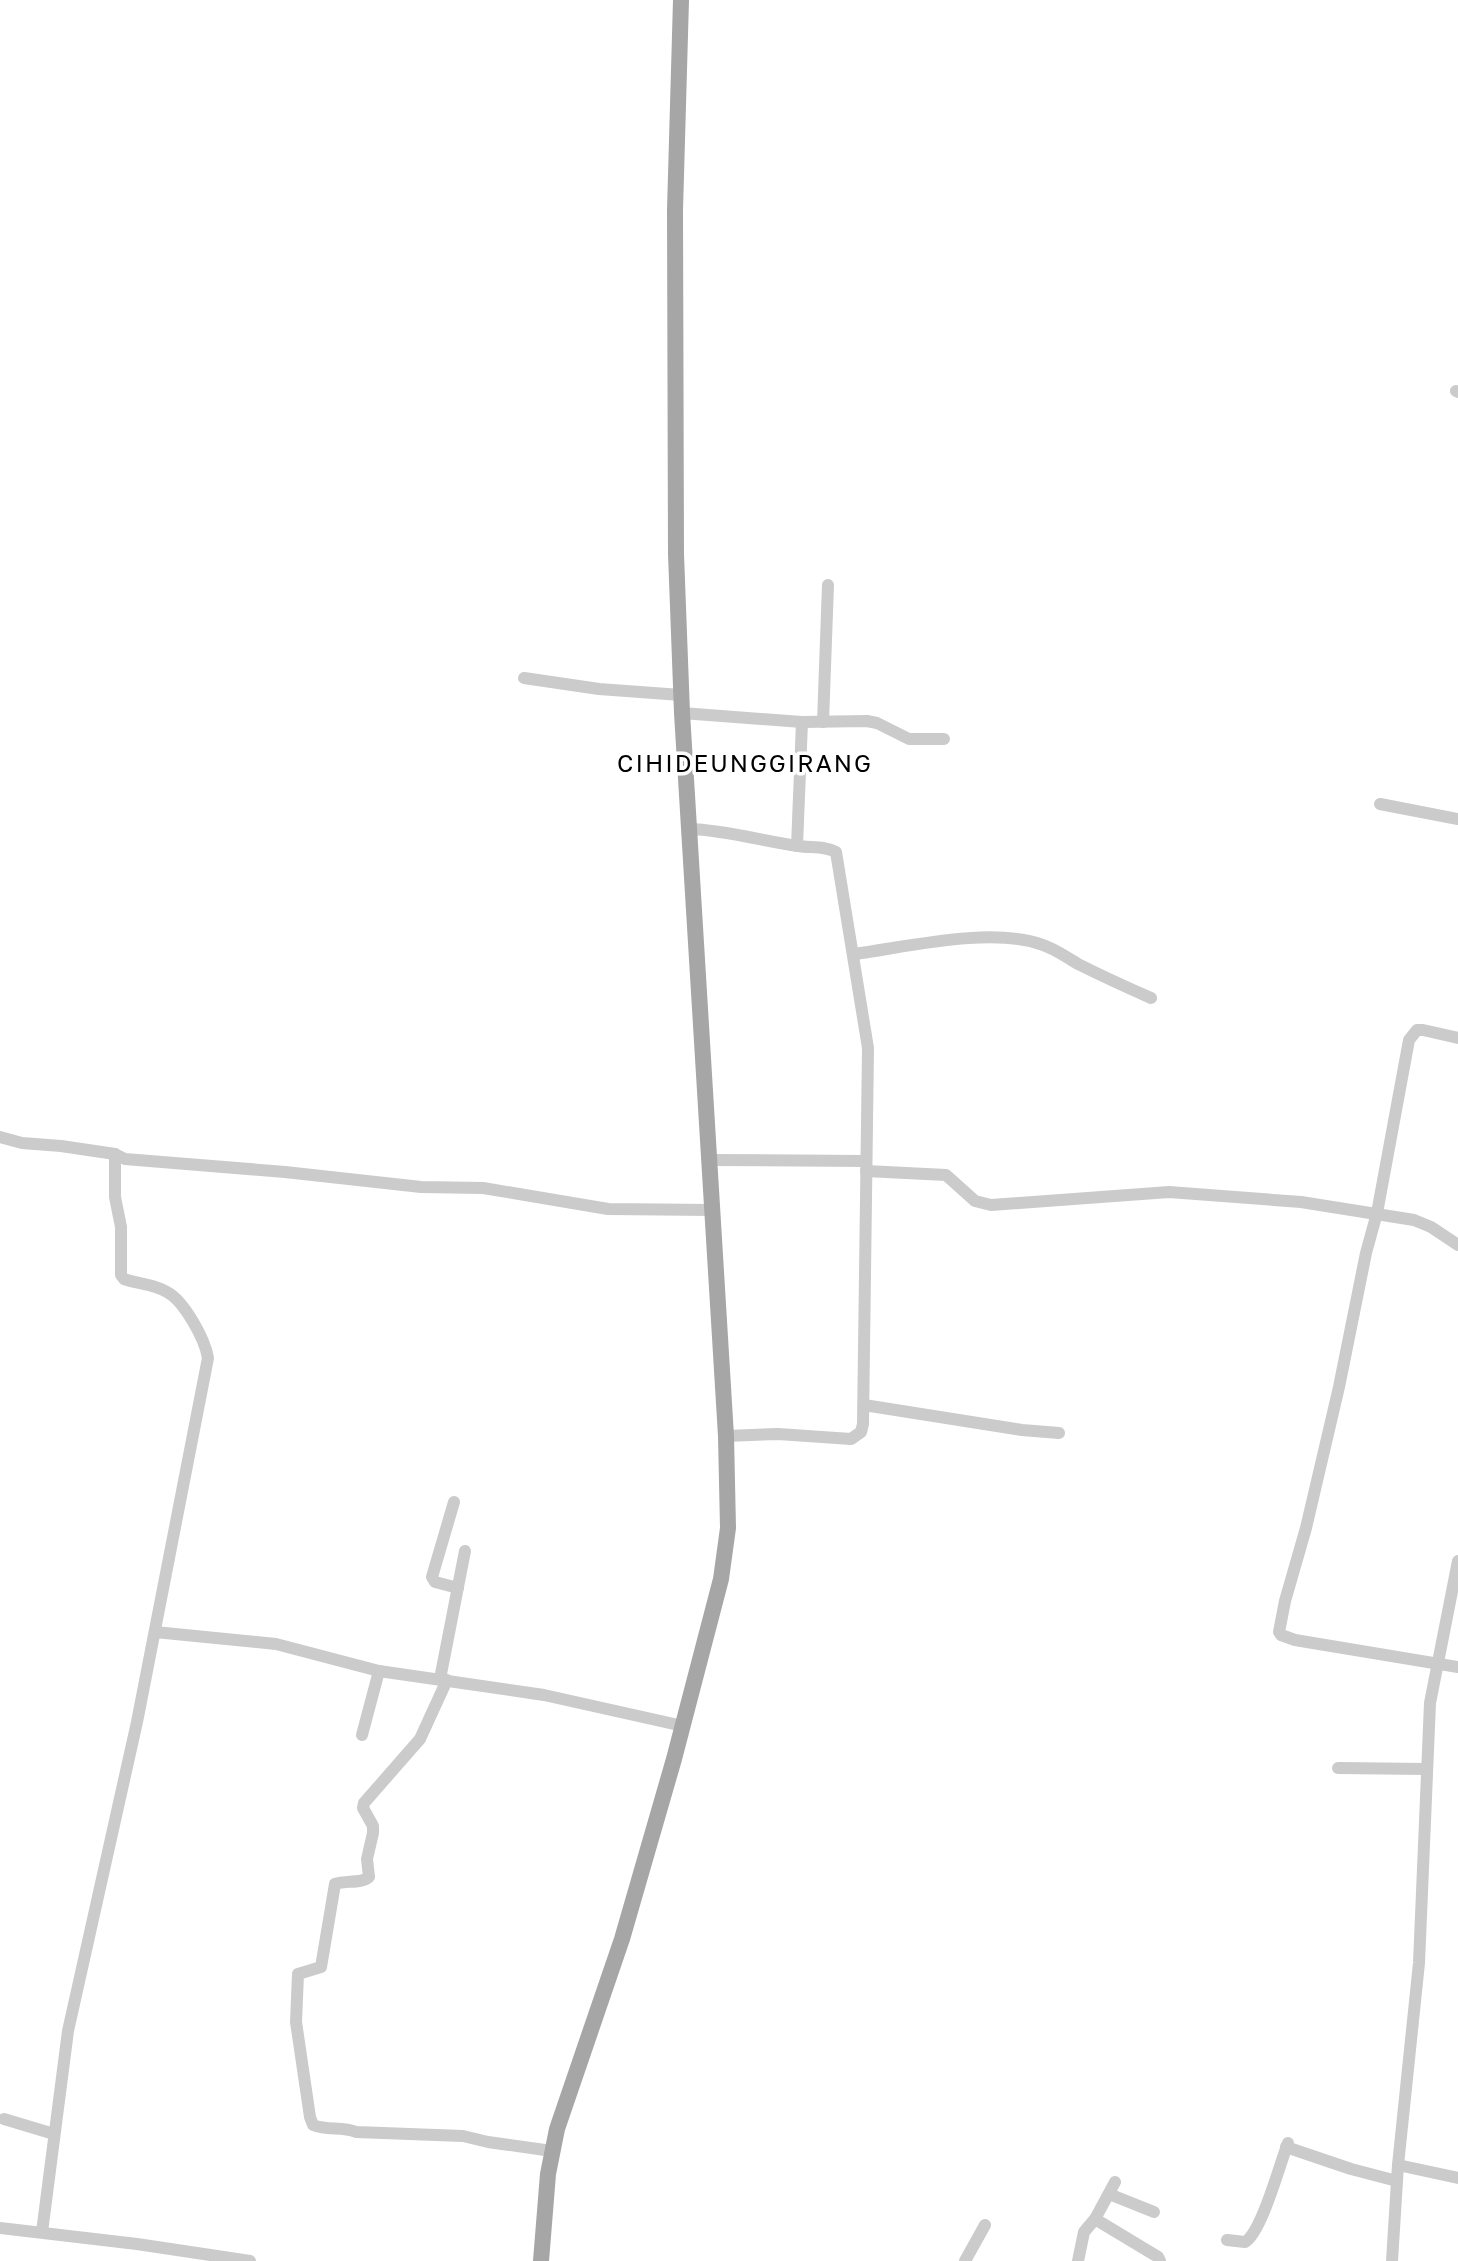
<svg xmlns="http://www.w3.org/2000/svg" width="1458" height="2261" font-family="'Golos Text',sans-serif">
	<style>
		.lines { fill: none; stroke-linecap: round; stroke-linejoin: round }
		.minor { stroke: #cbcbcb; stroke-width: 12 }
		.major { stroke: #a6a6a6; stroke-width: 16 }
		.labels { text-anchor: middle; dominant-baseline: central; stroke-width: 7; stroke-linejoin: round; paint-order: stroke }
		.quarter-label { font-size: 24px; letter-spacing: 2px; fill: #000; stroke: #fff }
	</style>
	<rect width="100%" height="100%" fill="#fff"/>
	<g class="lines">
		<g class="minor">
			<polyline points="1456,391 1458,392"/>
			<polyline points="524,678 599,689 681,695"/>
			<polyline points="682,713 802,722 867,721 877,723 909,739 944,739"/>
			<polyline points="823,722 828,585"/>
			<polyline points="1380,804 1458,819"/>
			<path d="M689 829C727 830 761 841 798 846 811 848 825 846 836 852L868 1048 863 1424 861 1432 851 1439 778 1434 726 1436"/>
			<polyline points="797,846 802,722"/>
			<path d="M854 954C907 947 989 927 1040 944 1054 948 1066 957 1078 964 1102 976 1126 987 1151 998"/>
			<polyline points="1458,1038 1423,1030 1417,1030 1409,1040 1377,1213 1366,1253 1339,1387 1306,1528 1285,1601 1279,1632 1281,1635 1295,1640 1458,1667"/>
			<polyline points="0,1137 22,1143 61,1146 115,1154"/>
			<polyline points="708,1160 865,1161"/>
			<polyline points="866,1171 946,1175 975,1201 991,1205 1169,1192 1301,1202 1414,1220 1431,1227 1458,1245"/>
			<polyline points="864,1405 1022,1430 1059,1433"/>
			<polyline points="454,1502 432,1577 435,1582 458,1588"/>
			<polyline points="155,1632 276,1644 379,1671 544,1695 683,1726"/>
			<polyline points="440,1679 465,1551"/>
			<path d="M447 1680 420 1739 364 1803 363 1808 373 1826V1833L367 1859 369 1877C361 1884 346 1880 335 1884L321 1967 298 1974 296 2022 310 2117 313 2125C328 2131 342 2126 356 2132L463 2136 488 2142 552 2151"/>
			<polyline points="362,1735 379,1671"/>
			<polyline points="1338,1768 1426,1769"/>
			<polyline points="4,2119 54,2134"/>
			<polyline points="1286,2147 1351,2169 1397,2181"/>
			<polyline points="1398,2165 1458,2178"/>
			<polyline points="1115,2182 1095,2219 1158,2257 1160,2261"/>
			<polyline points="1109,2194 1154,2212"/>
			<polyline points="0,2228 137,2244 250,2261"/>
			<path d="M42 2232 68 2031 137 1722 208 1358C205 1339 184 1301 167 1292 155 1284 138 1284 124 1279L121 1275V1227L115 1197V1154L125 1159 285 1172 421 1187 483 1188 608 1209 711 1210"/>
			<path d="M1227 2240 1245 2242C1262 2232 1280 2163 1288 2143"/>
			<polyline points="965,2261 985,2225"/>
			<polyline points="1078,2261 1084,2232 1095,2219"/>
			<polyline points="1392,2261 1398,2165 1419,1963 1430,1703 1458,1561"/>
		</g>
		<polyline class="major" points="541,2261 548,2174 557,2129 622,1939 674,1759 721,1579 728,1528 726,1436 682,713 676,554 675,210 681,0"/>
	</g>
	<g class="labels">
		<g class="quarter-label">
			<text x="745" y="762">CIHIDEUNGGIRANG</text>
		</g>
	</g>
</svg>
